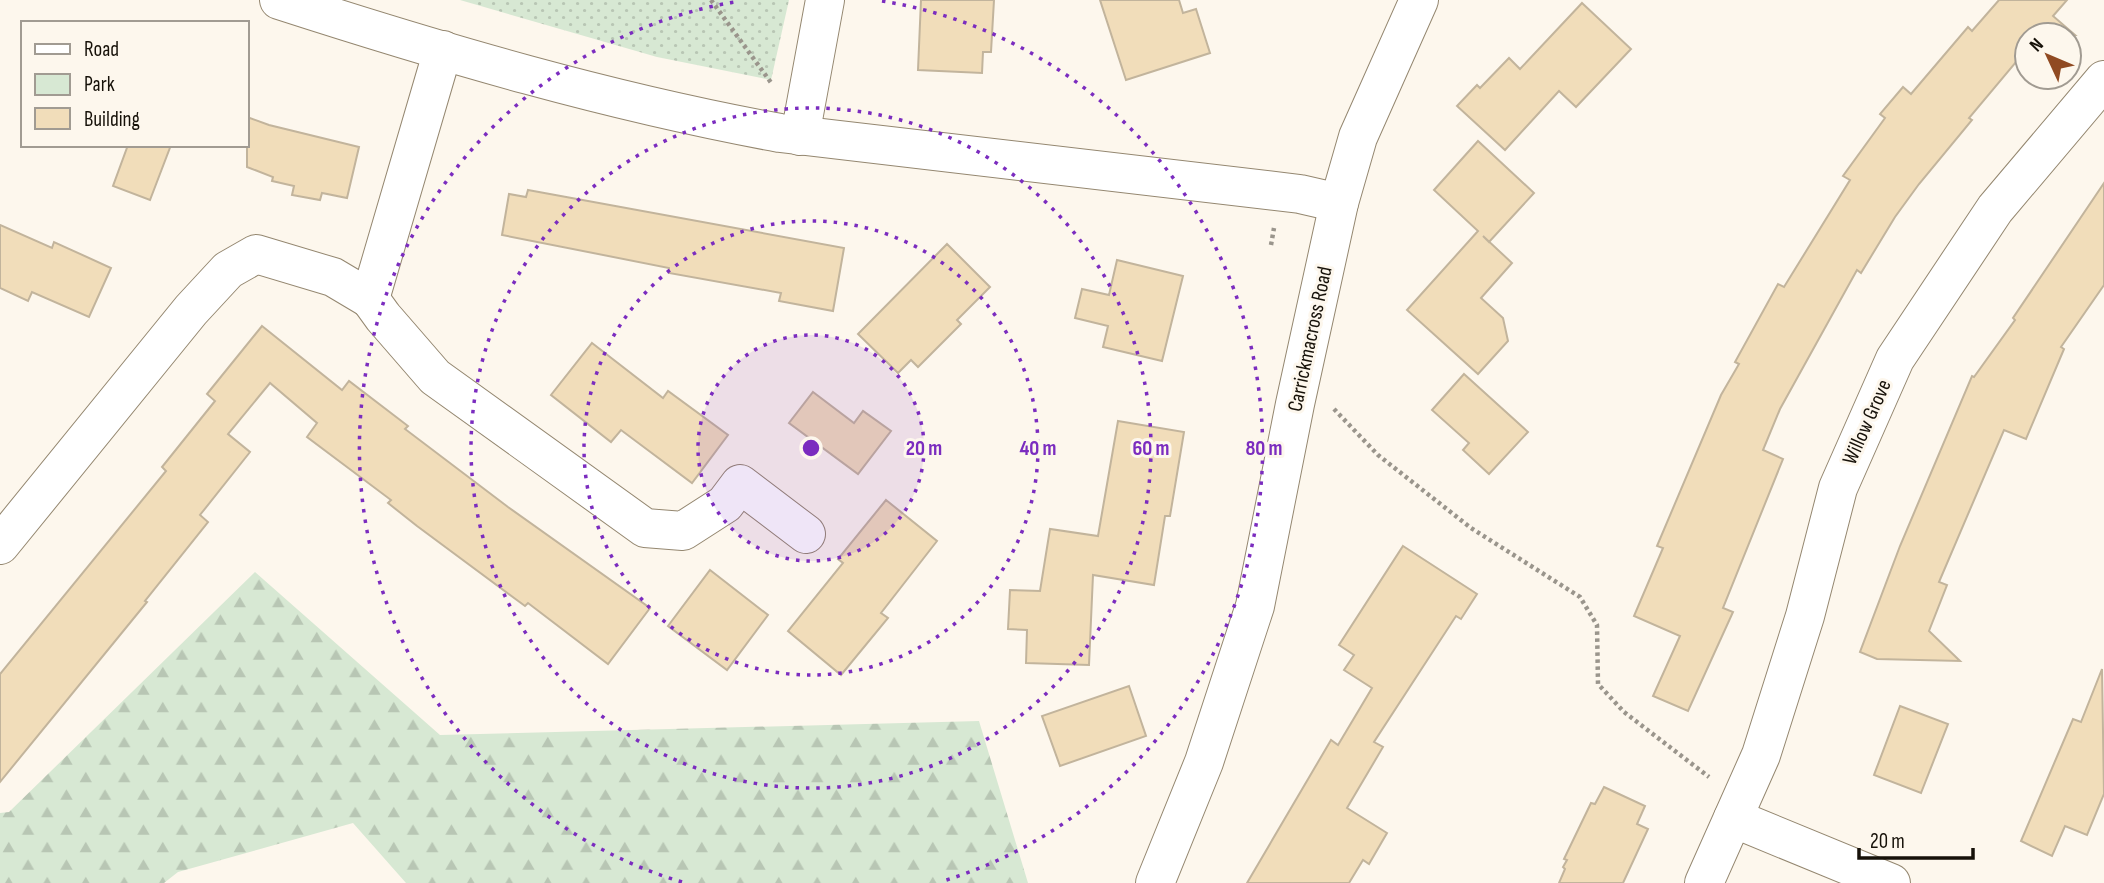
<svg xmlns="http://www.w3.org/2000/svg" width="2104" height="883" font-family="'Sofia Sans Condensed',sans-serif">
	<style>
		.green { fill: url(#green-dots) }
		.forest { fill: url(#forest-firs) }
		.building { fill: #f1ddba; stroke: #c2b49c; stroke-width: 2 }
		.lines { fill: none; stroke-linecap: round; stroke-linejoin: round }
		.minor-casing { stroke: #948770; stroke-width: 40 }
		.tertiary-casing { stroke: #948770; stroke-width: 40 }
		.secondary-casing { stroke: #948770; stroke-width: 40 }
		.path { stroke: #9a958c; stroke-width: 4.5; stroke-dasharray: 3.5 3.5; stroke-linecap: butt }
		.minor { stroke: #fff; stroke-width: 38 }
		.tertiary { stroke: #fff; stroke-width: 38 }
		.secondary { stroke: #fff; stroke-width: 38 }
		.ring { fill: none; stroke: #7b2cbf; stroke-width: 3.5; stroke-dasharray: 3.5 7 }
		.labels { text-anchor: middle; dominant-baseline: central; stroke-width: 6; stroke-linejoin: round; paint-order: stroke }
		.street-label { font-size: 21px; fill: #161109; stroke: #fdf7ed }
		.centre { fill: #7b2cbf; stroke: #fdf7ed; stroke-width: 3.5 }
		.ring-label { font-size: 21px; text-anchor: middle; font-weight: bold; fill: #7b2cbf; stroke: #fdf7ed; stroke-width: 6; stroke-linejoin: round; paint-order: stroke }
	</style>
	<defs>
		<pattern id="green-dots" width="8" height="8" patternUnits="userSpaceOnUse" patternTransform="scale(1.75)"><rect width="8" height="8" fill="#d7e8d3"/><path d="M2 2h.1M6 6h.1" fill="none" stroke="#b8c6b4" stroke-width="1.8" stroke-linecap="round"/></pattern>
		<pattern id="forest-firs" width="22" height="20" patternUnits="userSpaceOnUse" patternTransform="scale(1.75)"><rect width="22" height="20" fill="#d7e8d3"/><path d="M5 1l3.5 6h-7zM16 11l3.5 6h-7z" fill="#b8c6b4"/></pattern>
	</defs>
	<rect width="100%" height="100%" fill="#fdf7ed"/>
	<polygon class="green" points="460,0 789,0 771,80 657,57"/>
	<polygon class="forest" points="255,572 440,735 979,721 1028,883 406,883 353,823 178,872 164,883 0,883 0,813 9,812"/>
	<g class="building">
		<polygon points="921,0 994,0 991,52 983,52 982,73 918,70"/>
		<polygon points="1100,0 1179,0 1183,13 1196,9 1210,53 1126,80"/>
		<polygon points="1999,0 2067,0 2053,16 2075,35 2027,35 2027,49 1969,118 1972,120 1919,184 1895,217 1861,273 1857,270 1780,409 1763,450 1783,459 1723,608 1733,612 1688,711 1653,696 1680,636 1634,616 1663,548 1657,546 1721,395 1739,364 1735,362 1778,284 1784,287 1850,180 1843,176 1885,118 1880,114 1903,87 1911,94 1968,27 1972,31"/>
		<polygon points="1582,3 1631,49 1576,107 1559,91 1505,150 1457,106 1477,85 1480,88 1509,58 1520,69"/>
		<polygon points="247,117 269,125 359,147 347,198 322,193 320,200 292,195 294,186 272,181 273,177 247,167"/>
		<polygon points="1478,141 1534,193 1489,242 1483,236 1512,263 1481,298 1503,318 1508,341 1478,374 1407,310 1478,231 1434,190"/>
		<polygon points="128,145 171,145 150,200 113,186"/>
		<polygon points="2104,183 2104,285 2061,347 2064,349 2026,439 2004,430 1939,582 1947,585 1929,631 1960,661 1877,659 1860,652 1900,546 1972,376 1974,377 2015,320 2013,318"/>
		<polygon points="528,190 844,248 833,311 779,301 781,293 669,273 669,268 502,235 509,194 526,197"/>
		<polygon points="0,225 52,248 54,242 111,268 89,317 32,292 28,301 0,288"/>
		<polygon points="947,244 990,287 957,320 961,324 918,367 911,360 898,373 858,334"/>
		<polygon points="1117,260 1183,276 1162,361 1103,347 1108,326 1075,318 1082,289 1109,295"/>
		<polygon points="262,326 342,390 349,381 408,426 405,429 508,507 650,608 608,664 528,603 525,606 417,526 388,503 391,500 307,437 317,423 270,383 228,434 250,452 200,515 208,522 145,601 147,602 0,782 0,674 166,471 162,467 215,401 207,394"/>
		<polygon points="592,343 663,398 668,391 728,435 692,483 621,430 611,442 551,395"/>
		<polygon points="1464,374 1528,432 1489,474 1463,450 1469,443 1432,410"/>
		<polygon points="813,392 854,423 863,411 891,431 858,474 789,423"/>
		<polygon points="1118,421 1184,432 1170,516 1165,516 1154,585 1093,575 1089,665 1026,663 1027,630 1008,629 1010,590 1040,591 1050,529 1098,536"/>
		<polygon points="886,500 937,541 881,613 888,618 841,675 788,631 843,563 838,559"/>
		<polygon points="1403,546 1477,594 1461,619 1456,616 1374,742 1383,747 1347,808 1387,833 1369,864 1363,860 1349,883 1247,883 1331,740 1338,745 1372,688 1344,670 1354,655 1339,645"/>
		<polygon points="710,570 768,615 727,670 668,626"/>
		<polygon points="2102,669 2104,794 2087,835 2065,826 2052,856 2021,841 2073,719 2081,722"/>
		<polygon points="1129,686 1146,736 1060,766 1042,716"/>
		<polygon points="1900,706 1948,724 1921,793 1874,775"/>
		<polygon points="1604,787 1645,806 1637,824 1648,829 1623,883 1559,883 1565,869 1563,867 1567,860 1564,859 1591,803 1595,804"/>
	</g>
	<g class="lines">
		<g class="minor-casing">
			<g id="minor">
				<polyline points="800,136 825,0"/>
				<polyline points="370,299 383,317 435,377 645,528 683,531 725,504 740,484 806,534"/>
				<polyline points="0,545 191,310 228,270 256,254 333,277 370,299 443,50"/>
				<polyline points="1733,818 1891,883"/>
				<polyline points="1704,883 1761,755 1805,616 1838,488 1895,359 1995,209 2104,80"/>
			</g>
		</g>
		<g class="tertiary-casing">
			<path id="tertiary" d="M279 0C443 53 610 102 780 133L1300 194 1339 203"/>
		</g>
		<g class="secondary-casing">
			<polyline id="secondary" points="1155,883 1204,762 1255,606 1295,404 1339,203 1358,137 1419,0"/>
		</g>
		<g class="path">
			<polyline points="711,0 772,84"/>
			<polyline points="1271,245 1274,228"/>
			<polyline points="1334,409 1378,455 1471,528 1580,597 1597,625 1598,684 1624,712 1709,777"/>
		</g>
		<use href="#minor" class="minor"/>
		<use href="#tertiary" class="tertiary"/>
		<use href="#secondary" class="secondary"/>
	</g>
	<circle cx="811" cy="448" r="113" fill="#7b2cbf" fill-opacity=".12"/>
	<g class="ring">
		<circle cx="811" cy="448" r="113"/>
		<circle cx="811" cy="448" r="227"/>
		<circle cx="811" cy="448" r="340"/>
		<path d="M682 882A453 453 0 0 1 740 1M882 1A453 453 0 0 1 940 882"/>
	</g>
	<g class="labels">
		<g class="street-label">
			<text transform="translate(1310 339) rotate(-78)">Carrickmacross Road</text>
			<text transform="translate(1867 422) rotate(-66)">Willow Grove</text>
		</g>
	</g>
	<circle cx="811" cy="448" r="10" class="centre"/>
	<g class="ring-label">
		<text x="924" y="455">20 m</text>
		<text x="1038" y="455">40 m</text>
		<text x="1151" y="455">60 m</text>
		<text x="1264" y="455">80 m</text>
	</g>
	<rect x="21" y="21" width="228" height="126" fill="#fdf7ed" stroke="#a19b92" stroke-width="2"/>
	<rect x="35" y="44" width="35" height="10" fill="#ffffff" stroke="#a19b92" stroke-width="2"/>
	<text x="84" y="56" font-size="21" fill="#161109">Road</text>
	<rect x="35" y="74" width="35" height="21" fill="#d7e8d3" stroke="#a19b92" stroke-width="2"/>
	<text x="84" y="91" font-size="21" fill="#161109">Park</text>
	<rect x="35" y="108" width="35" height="21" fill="#f1ddba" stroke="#a19b92" stroke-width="2"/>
	<text x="84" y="126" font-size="21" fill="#161109">Building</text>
	<g transform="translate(2048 56) rotate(314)"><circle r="33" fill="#fdf7ed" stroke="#a19b92" stroke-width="2"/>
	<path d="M0-5L12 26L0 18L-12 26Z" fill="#904a22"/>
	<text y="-10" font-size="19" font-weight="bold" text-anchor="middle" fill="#161109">N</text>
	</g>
	<path d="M1859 848v10h114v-10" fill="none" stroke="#161109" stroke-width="3.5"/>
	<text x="1870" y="848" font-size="21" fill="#161109" stroke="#fdf7ed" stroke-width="5" paint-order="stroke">20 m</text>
</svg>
